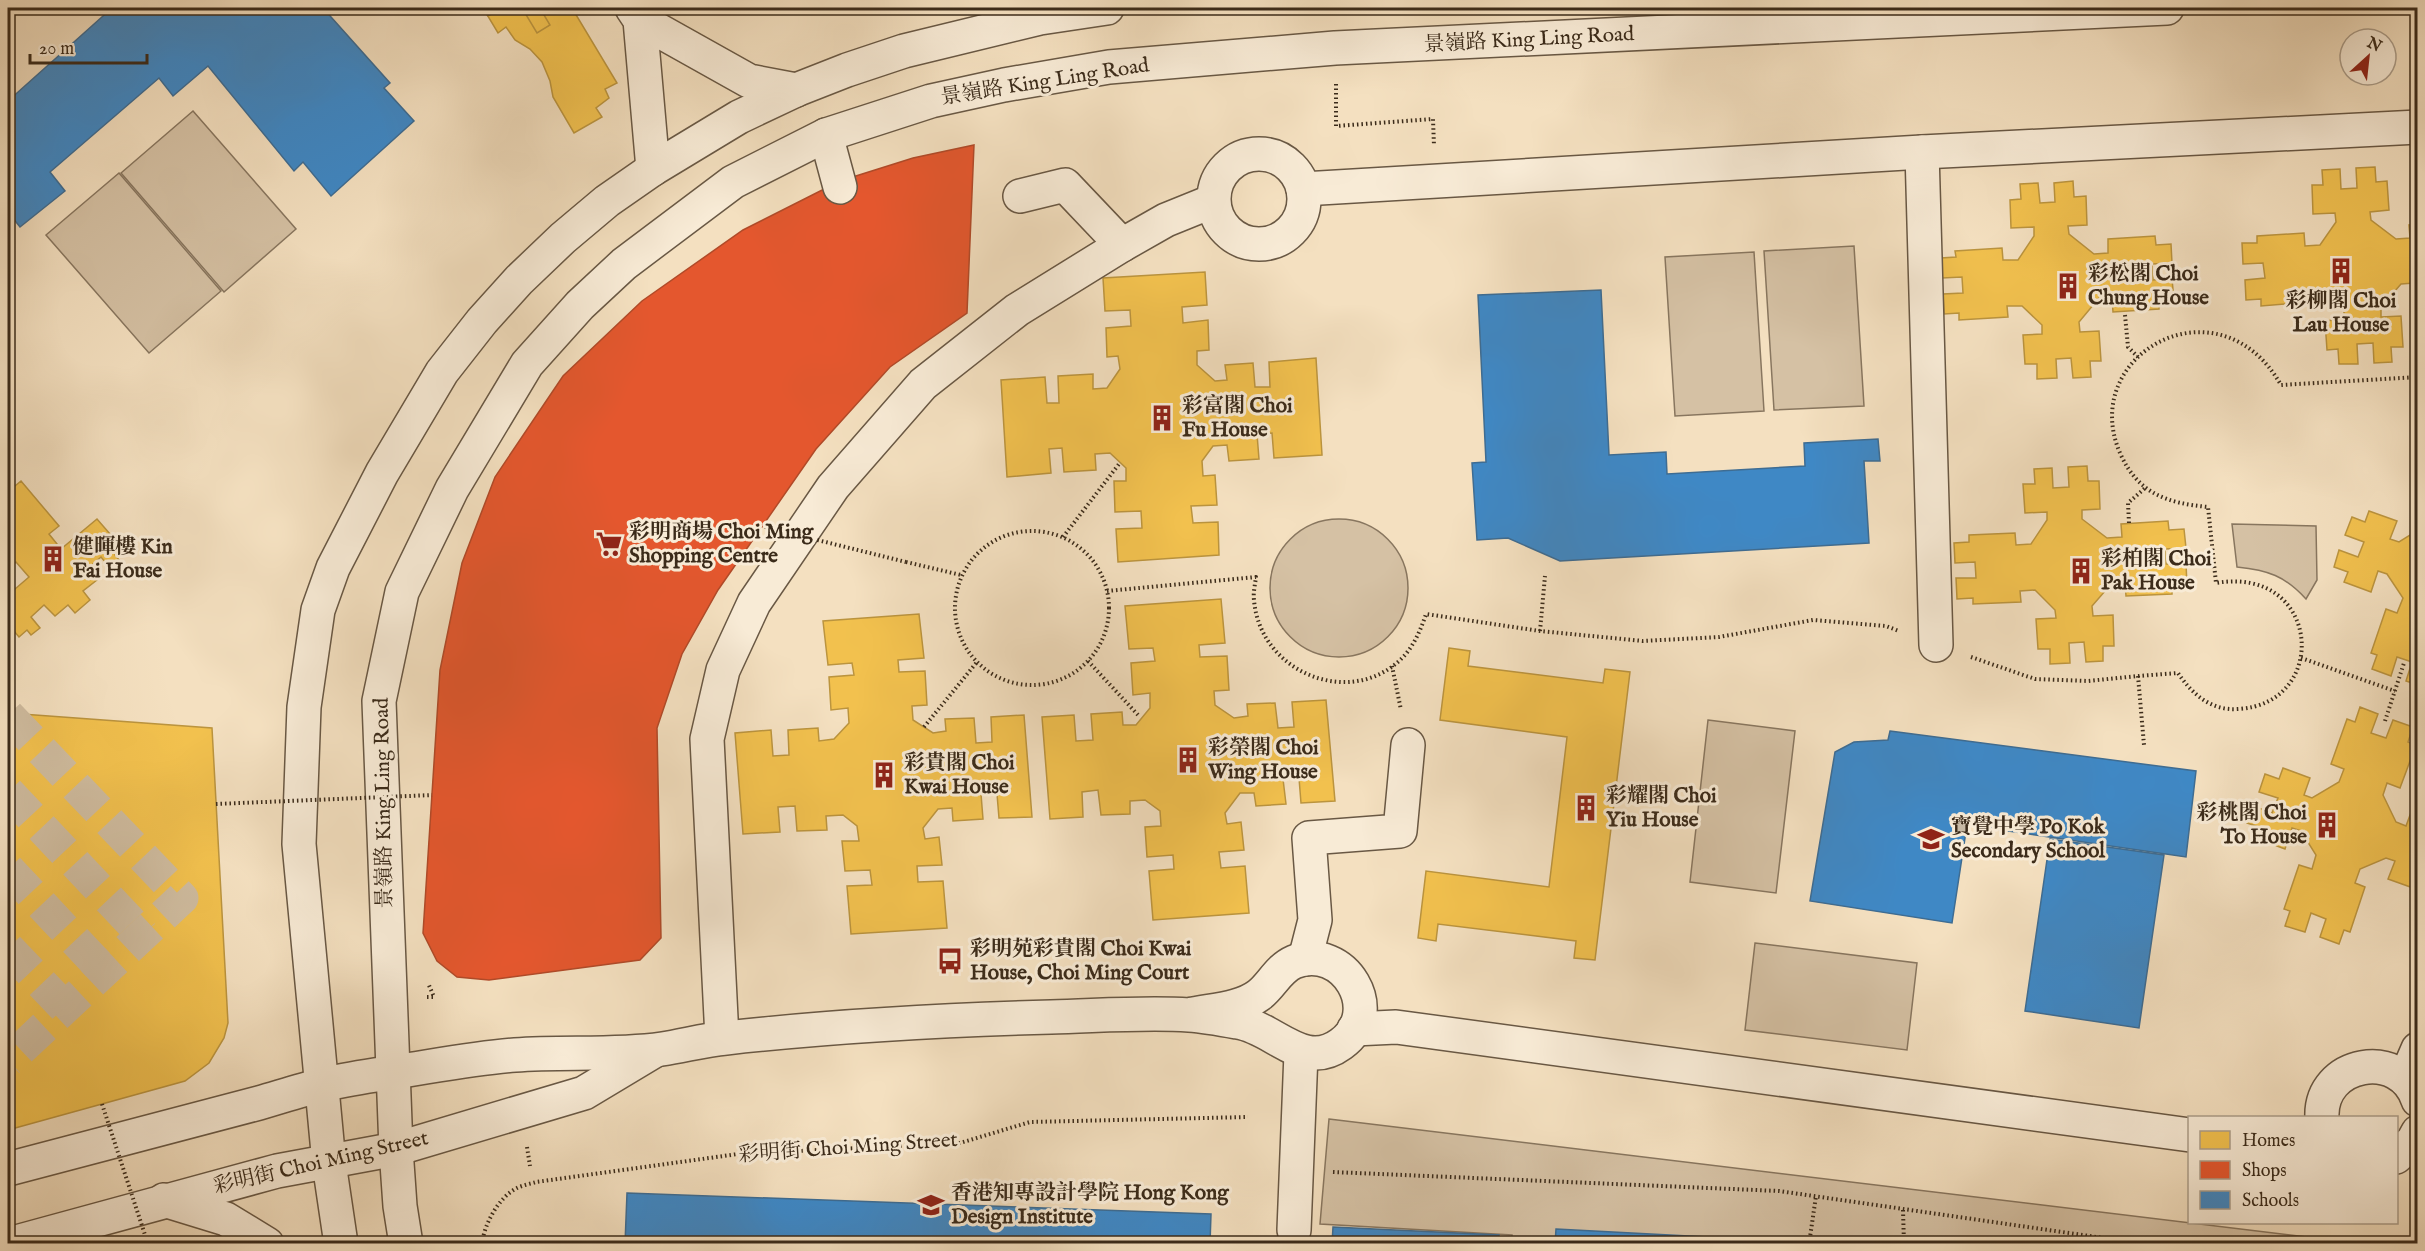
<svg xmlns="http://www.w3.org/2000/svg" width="2425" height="1251" font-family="'IM FELL English','Noto Serif TC',serif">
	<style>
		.green { fill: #d5c1a4; stroke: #88765f; stroke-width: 1.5 }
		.homes { fill: #f2c14e; stroke: #bb943e; stroke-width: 1.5 }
		.shops { fill: #e4572e; stroke: #b14a28; stroke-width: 1.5 }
		.schools { fill: #3f88c5; stroke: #3e6c92; stroke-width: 1.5 }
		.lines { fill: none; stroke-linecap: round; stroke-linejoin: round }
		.minor-tunnel { stroke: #cfbc9f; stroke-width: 33; stroke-dasharray: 33 16; stroke-linecap: butt }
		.minor-casing { stroke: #695844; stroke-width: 36 }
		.path { stroke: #3b2b1a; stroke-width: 4; stroke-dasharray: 1.5 3; stroke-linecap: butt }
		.minor { stroke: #f8ebd6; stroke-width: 33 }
		.path-bridge { stroke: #3b2b1a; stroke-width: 4; stroke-dasharray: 1.5 3; stroke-linecap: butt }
		.labels { text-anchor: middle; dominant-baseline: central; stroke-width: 6; stroke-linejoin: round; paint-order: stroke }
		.street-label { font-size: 21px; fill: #3b2b1a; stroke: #f8ebd6 }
		.poi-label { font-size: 21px; font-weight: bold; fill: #3b2b1a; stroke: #f8ebd6; text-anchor: start }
	</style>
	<rect width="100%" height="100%" fill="#f4e0c0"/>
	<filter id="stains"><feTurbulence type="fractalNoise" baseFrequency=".00333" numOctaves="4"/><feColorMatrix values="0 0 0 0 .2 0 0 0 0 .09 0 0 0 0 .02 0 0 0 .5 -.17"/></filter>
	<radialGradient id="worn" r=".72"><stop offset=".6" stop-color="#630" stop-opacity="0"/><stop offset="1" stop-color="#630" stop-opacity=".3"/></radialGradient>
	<g class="green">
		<polygon points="193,111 296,229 224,292 121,173"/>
		<polygon points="119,173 221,291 149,353 46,235"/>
		<polygon points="1854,246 1864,406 1774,410 1764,251"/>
		<polygon points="1754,252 1764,411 1675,416 1665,257"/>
		<circle cx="1339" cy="588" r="69"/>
		<path d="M2232 524 2316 526 2317 580 2306 599C2285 576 2268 570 2237 567Z"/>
		<polygon points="1708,720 1795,731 1776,893 1690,882"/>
		<polygon points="1755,943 1917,963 1907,1050 1745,1030"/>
		<polygon points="1329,1119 2357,1243 1512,1244 1512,1235 1320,1224"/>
	</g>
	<g class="homes">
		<polygon points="483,8 572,8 617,83 605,89 609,98 596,108 602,117 574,133 553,97 550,81 542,62 530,49 515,40 506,27 498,33"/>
		<polygon points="483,8 498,8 500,9 488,16"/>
		<polygon points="522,8 557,8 544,15 550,25 537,33"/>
		<polygon points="2375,167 2376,182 2387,181 2389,210 2370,212 2371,220 2396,239 2410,238 2409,225 2418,224 2418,297 2415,297 2414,283 2401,284 2381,307 2381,317 2401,316 2403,347 2391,347 2392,362 2374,363 2373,343 2357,344 2358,364 2339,364 2338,349 2327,350 2325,321 2344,319 2344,311 2323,291 2309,292 2309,302 2261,306 2261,299 2246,300 2245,280 2265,278 2263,263 2243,264 2242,243 2257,243 2257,236 2304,233 2305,246 2320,245 2336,222 2335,213 2313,214 2312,185 2323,185 2322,170 2340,169 2341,189 2357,188 2356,168"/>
		<polygon points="2073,181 2074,197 2086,196 2087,225 2068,226 2069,234 2094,254 2108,253 2108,239 2155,236 2156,245 2171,244 2172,263 2152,264 2153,280 2172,279 2174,300 2159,301 2159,309 2113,312 2112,298 2099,298 2079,322 2080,332 2099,331 2101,361 2090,361 2091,377 2073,378 2071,358 2056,359 2057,378 2037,379 2037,364 2025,364 2023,335 2042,334 2042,325 2022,306 2007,306 2008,317 1959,320 1959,313 1944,314 1943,294 1963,293 1962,277 1942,278 1941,258 1956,257 1955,251 2002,248 2003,260 2018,260 2034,236 2034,227 2011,228 2010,200 2021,199 2020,184 2038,183 2040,203 2055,202 2054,183"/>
		<polygon points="1205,272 1207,305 1182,307 1183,323 1208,320 1209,350 1197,351 1197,365 1215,381 1227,380 1225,365 1253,363 1255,387 1270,387 1269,362 1316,358 1322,455 1274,458 1272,433 1257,434 1259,459 1229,461 1227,445 1213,446 1202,461 1203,476 1215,475 1217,505 1191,506 1193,523 1218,522 1219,555 1118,562 1116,529 1142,528 1141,511 1115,512 1114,481 1126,481 1126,468 1110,453 1095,454 1096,470 1064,472 1062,448 1049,449 1051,473 1007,477 1001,380 1045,377 1047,403 1059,403 1058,376 1093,374 1093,389 1107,388 1120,369 1118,356 1107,357 1106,328 1131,326 1130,310 1105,311 1103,278"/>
		<polygon points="2087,466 2088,481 2099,481 2100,509 2082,510 2082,519 2107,538 2122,537 2121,524 2168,521 2169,530 2184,529 2186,548 2165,549 2166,564 2186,564 2187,585 2172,586 2172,594 2126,596 2125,583 2112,583 2092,606 2093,616 2113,615 2114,646 2103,646 2103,661 2086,662 2084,642 2069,643 2070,663 2050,664 2050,649 2038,649 2036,619 2056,618 2055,610 2035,590 2020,591 2021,602 1973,604 1973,598 1957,599 1956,578 1976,578 1975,562 1955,563 1954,543 1969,542 1969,535 2015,533 2016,545 2031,544 2047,520 2047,512 2025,513 2023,484 2035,484 2034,469 2052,468 2053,488 2069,487 2068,467"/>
		<polygon points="21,481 59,526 49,534 61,549 97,519 123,549 115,555 119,560 110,568 101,557 87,569 97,580 83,591 90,600 75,613 68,605 55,616 44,605 31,617 40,628 31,635 27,630 19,637 8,624 8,595 29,577 16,562 8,569 8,488 10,490"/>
		<polygon points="2369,511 2397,521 2390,539 2399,542 2418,530 2418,685 2406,681 2412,662 2397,657 2391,676 2372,669 2377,655 2371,653 2386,609 2397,613 2403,598 2387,574 2378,571 2371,592 2344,582 2348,572 2334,567 2339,550 2358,557 2364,542 2345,535 2352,517 2365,522"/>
		<polygon points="1221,599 1225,643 1199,645 1200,657 1227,656 1229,690 1214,691 1215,705 1234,718 1248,716 1247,704 1275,703 1278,728 1294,727 1292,702 1326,700 1335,801 1301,803 1299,778 1283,779 1286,804 1256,806 1254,793 1240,793 1225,813 1227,824 1241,822 1244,850 1219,852 1221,868 1245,866 1249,913 1153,920 1149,871 1174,869 1173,855 1147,857 1145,827 1161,826 1160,811 1145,800 1130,801 1130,814 1101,815 1098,790 1082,792 1083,817 1050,819 1042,717 1074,715 1076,741 1093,740 1091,714 1122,712 1123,725 1136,725 1150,708 1150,693 1133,695 1131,663 1155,661 1153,648 1129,649 1125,606"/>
		<polygon points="919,614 924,658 898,660 899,672 925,671 927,705 912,706 913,720 933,733 946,731 945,719 974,718 976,743 992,742 991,717 1024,715 1032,817 999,818 997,794 981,794 983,819 953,821 952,808 938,809 923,828 925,839 939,837 942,865 917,866 918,882 943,881 947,928 851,934 847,886 872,885 870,870 845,871 842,841 859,841 857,826 843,815 826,816 827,830 797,831 795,806 778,807 780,832 743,834 735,733 771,730 773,756 789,755 788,730 818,728 819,741 834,739 849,723 848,708 831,710 829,677 854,675 852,663 828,665 823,621"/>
		<polygon points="1449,648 1470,651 1468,666 1603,683 1605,669 1630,672 1595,960 1574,958 1576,941 1438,924 1436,941 1418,938 1426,871 1549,887 1567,737 1440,720"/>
		<polygon points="2360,707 2378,714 2371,733 2386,738 2393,720 2413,727 2408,742 2416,745 2400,788 2387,783 2383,795 2396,822 2406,826 2413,807 2418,809 2418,885 2416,889 2388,879 2395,861 2386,858 2360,869 2355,883 2365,887 2350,932 2344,930 2339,944 2320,937 2326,919 2311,913 2305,932 2285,926 2290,911 2284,909 2299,865 2312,869 2316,855 2301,831 2292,828 2285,849 2258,839 2262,828 2247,823 2253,806 2272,813 2278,798 2259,792 2265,774 2279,779 2283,768 2310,778 2304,795 2312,798 2339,782 2344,769 2331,764 2347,719 2355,722"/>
		<polygon points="8,713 212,728 228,1023 224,1038 209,1063 185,1081 8,1130"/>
	</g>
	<polygon class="shops" points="974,145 967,313 890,367 816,449 718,590 682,654 657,728 661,938 640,960 489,980 457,977 437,961 423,933 440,670 462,563 495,477 563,376 642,301 743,230 840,181 913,158"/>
	<g class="schools">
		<polygon points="112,8 323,8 390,83 384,88 414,121 331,196 303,162 294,171 208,66 173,96 159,78 50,172 65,191 20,227 8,212 8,101"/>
		<polygon points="1601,290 1609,455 1666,452 1667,474 1805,466 1804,443 1878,439 1880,461 1864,461 1869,543 1560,561 1508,538 1477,540 1472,463 1486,462 1478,295"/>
		<polygon points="1890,731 2196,771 2186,857 1967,825 1952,923 1810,901 1835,752 1854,742 1888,740"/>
		<polygon points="2050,839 2164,855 2139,1028 2025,1011"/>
		<polygon points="627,1193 1211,1214 1210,1244 625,1244"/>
		<polygon points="1333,1227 1499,1235 1499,1244 1332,1244"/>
		<polygon points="1556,1229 1764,1240 1764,1244 1555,1244"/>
	</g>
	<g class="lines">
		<g class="minor-tunnel">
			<polyline points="8,715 182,898 8,1061"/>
			<polyline points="8,792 143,935"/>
			<polyline points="8,869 104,971"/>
			<polyline points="8,948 65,1008"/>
		</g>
		<g class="minor-casing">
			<g id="minor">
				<polyline points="632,8 640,20 653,169"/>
				<polyline points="640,20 749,81 796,90"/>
				<polyline points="826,135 840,187"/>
				<polyline points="1922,152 1936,645"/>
				<circle cx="1259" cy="199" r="45"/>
				<polyline points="1303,189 1922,152 2418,127"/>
				<polyline points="1020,196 1065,185 1122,245"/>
				<polyline points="1305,959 1315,920 1309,838 1400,831 1408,745"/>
				<polyline points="1354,1029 1396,1027 2190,1135"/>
				<polyline points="722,1038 707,739 723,670 754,603 833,487 923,384 1017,310 1122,245 1166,220 1213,201"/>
				<polyline points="2405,1079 2418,1049"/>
				<path d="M2322 1118C2319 1061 2401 1047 2418 1100"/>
				<polyline points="2396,1157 2413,1141 2418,1132"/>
				<path d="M8 1169C91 1147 175 1125 259 1103 280 1097 301 1090 322 1085 346 1079 370 1076 394 1072 434 1066 475 1058 515 1055 563 1051 613 1056 662 1049 683 1046 704 1040 726 1038 834 1026 942 1020 1051 1017 1096 1016 1144 1012 1189 1015 1205 1016 1221 1019 1237 1022 1274 1027 1303 1072 1341 1044 1386 1012 1344 942 1294 962 1278 969 1272 985 1259 995 1241 1009 1211 1010 1189 1015"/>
				<polyline points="164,1200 226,1219 267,1244"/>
				<polyline points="1294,1230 1301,1053"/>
				<polyline points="9,1244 277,1171 396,1149 584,1093 654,1051"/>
				<polyline points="341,1244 329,1163 299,844 304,707 318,610 333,568 382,473 442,372 482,321 519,280 563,238 607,201 653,169 739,117 796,90 847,70 904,51 1040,18 1107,8"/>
				<polyline points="406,1244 400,1206 396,1149 379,701 402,592 452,489 527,364 580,305 624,264 733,182 826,135 931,101 1004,85 1109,67 1335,48 2167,8"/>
			</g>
		</g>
		<g class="path">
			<polyline points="1336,84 1336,126 1433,119 1434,146"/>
			<polyline points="2125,315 2128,347 2138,357"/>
			<polyline points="2129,523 2128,503 2145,488"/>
			<circle cx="1032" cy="608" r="77"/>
			<polyline points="1063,537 1119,464"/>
			<polyline points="906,562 961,575"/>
			<path d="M1107 591 1256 577C1255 585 1253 593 1254 600 1260 674 1354 711 1405 655 1415 643 1421 629 1426 614L1540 631 1643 641 1719 637 1813 620 1886 626 1899 631"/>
			<polyline points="1540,631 1545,576"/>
			<polyline points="1971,657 2035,679 2088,681 2138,676 2144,745"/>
			<polyline points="2301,658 2395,691"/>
			<polyline points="1088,661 1139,716"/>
			<polyline points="1392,666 1401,710"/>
			<path d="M2138 676 2178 673C2192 694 2211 711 2238 709 2331 704 2321 565 2216 583L2208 507C2167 503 2138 494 2120 453 2077 354 2219 276 2281 385L2418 377"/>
			<polyline points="2385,721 2404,663"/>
			<polyline points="924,727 977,662"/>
			<polyline points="427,997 434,997 428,983"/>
			<polyline points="527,1147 530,1166"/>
			<polyline points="1333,1172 1779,1191 2145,1244"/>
			<polyline points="1903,1210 1904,1244"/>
			<polyline points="2413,1211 2418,1211"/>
			<path d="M482 1244C484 1224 499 1197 517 1188 523 1185 530 1184 536 1182L738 1154 960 1143 1030 1122 1248 1117"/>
			<polyline points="1809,1244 1816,1196"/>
			<polyline points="2410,1244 2418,1231"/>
		</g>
		<use href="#minor" class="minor"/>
		<g class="path-bridge">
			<polyline points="765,527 906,562"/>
			<polyline points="216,804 432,795"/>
			<polyline points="102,1104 148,1244"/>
		</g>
	</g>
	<defs>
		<g id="building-bare" transform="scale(2.07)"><path d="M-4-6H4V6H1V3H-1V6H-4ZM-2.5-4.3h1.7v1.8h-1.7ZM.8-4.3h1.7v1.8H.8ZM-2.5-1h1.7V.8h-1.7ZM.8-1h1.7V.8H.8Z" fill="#8f2418" stroke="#f8ebd6" stroke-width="2.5" paint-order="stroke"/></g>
		<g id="supermarket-bare" transform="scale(2.07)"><path d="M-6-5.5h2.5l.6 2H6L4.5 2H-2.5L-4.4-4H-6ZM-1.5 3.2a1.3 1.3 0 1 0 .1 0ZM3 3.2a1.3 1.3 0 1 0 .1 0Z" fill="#8f2418" stroke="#f8ebd6" stroke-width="2.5" paint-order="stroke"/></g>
		<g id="school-bare" transform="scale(2.07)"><path d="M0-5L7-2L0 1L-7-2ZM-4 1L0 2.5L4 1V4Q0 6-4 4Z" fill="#8f2418" stroke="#f8ebd6" stroke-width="2.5" paint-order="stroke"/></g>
		<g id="bus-bare" transform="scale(2.07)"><path d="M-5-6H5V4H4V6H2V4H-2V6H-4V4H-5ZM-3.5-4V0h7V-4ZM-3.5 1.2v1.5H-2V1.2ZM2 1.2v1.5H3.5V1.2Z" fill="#8f2418" stroke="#f8ebd6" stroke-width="2.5" paint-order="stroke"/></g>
		<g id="university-bare" transform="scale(2.07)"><path d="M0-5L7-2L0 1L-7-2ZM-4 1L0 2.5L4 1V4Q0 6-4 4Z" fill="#8f2418" stroke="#f8ebd6" stroke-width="2.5" paint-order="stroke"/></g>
	</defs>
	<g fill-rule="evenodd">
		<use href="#building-bare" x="2341" y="271"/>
		<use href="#building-bare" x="2068" y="286"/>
		<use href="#building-bare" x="1162" y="418"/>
		<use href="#supermarket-bare" x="609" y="544"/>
		<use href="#building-bare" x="53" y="559"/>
		<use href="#building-bare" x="2081" y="571"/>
		<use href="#building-bare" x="1188" y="760"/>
		<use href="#building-bare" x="884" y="775"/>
		<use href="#building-bare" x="1586" y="808"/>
		<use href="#building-bare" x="2327" y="825"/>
		<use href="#school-bare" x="1931" y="839"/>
		<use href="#bus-bare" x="950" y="961"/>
		<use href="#university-bare" x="931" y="1205"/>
	</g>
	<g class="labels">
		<g class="street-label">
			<text transform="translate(1529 40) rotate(-3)">景嶺路 King Ling Road</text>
			<text transform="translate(1045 82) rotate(-9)">景嶺路 King Ling Road</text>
			<text transform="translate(384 803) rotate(-91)">景嶺路 King Ling Road</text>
			<text transform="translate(848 1148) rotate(-4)">彩明街 Choi Ming Street</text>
			<text transform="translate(321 1163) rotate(-13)">彩明街 Choi Ming Street</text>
		</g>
		<g class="poi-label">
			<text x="2088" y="274">彩松閣 Choi<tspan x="2088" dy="24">Chung House</tspan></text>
			<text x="2341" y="301" text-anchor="middle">彩柳閣 Choi<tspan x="2341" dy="24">Lau House</tspan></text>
			<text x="1182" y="406">彩富閣 Choi<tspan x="1182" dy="24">Fu House</tspan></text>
			<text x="629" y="532">彩明商場 Choi Ming<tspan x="629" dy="24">Shopping Centre</tspan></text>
			<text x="73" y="547">健暉樓 Kin<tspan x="73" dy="24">Fai House</tspan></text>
			<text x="2101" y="559">彩柏閣 Choi<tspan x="2101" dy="24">Pak House</tspan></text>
			<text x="1208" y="748">彩榮閣 Choi<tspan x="1208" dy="24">Wing House</tspan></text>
			<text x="904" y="763">彩貴閣 Choi<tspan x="904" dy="24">Kwai House</tspan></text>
			<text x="1606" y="796">彩耀閣 Choi<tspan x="1606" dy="24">Yiu House</tspan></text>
			<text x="2307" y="813" text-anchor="end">彩桃閣 Choi<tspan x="2307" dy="24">To House</tspan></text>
			<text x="1951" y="827">寶覺中學 Po Kok<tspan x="1951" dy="24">Secondary School</tspan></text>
			<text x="970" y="949">彩明苑彩貴閣 Choi Kwai<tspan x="970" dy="24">House, Choi Ming Court</tspan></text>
			<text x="951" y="1193">香港知專設計學院 Hong Kong<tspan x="951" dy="24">Design Institute</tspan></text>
		</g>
	</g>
	<rect width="2425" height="1251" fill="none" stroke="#f4e0c0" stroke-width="30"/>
	<rect x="9" y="9" width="2407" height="1233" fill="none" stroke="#3b2b1a" stroke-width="3"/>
	<rect x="15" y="15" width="2395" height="1221" fill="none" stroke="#3b2b1a" stroke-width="1.5"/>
	<rect x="2188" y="1116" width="210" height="108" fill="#f8ebd6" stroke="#ac9e8b" stroke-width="1.5"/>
	<rect x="2200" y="1131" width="30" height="18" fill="#f2c14e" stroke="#ac9e8b" stroke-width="1.5"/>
	<text x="2242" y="1146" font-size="18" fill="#3b2b1a">Homes</text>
	<rect x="2200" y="1161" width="30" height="18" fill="#e4572e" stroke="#ac9e8b" stroke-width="1.5"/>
	<text x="2242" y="1176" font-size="18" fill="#3b2b1a">Shops</text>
	<rect x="2200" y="1191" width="30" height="18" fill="#3f88c5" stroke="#ac9e8b" stroke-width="1.5"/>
	<text x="2242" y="1206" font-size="18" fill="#3b2b1a">Schools</text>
	<g transform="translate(2368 57) rotate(27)"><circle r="28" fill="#f8ebd6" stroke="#ac9e8b" stroke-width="1.5"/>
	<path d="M0-4.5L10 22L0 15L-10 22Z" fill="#8f2418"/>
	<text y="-9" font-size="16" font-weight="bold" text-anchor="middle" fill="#3b2b1a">N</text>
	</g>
	<path d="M30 54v9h117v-9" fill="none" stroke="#3b2b1a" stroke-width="3"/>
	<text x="39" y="54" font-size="18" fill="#3b2b1a" stroke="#f8ebd6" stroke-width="4.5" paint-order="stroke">20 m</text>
	<rect width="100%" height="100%" filter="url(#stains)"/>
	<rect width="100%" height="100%" fill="url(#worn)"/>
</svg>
